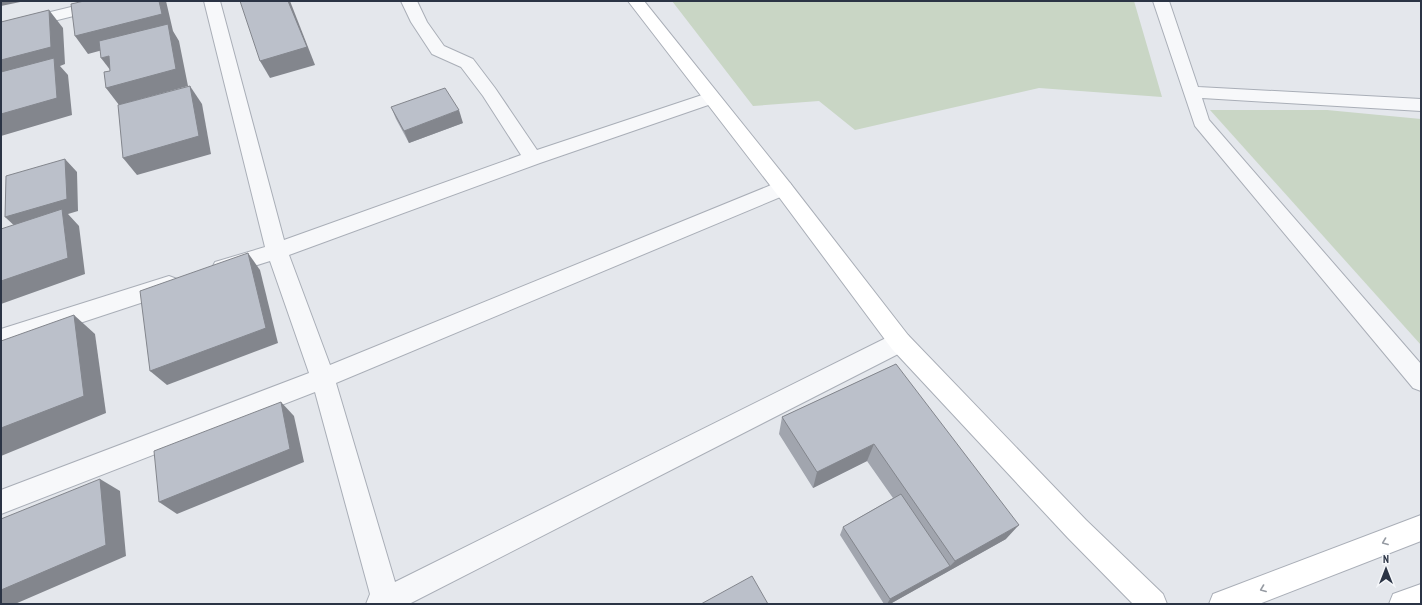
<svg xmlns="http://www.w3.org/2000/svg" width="1422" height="605" font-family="'PT Sans Narrow',sans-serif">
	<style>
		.green { fill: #c9d6c5 }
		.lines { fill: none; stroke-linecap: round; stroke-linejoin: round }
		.street-casing { stroke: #a9aeb7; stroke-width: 2 }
		.secondary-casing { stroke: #a9aeb7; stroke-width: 2 }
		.street { fill: #f7f8fa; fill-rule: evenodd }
		.secondary { fill: #fff; fill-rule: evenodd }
		.wall { fill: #a1a5ae }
		.shaded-wall { fill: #83868d }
		.building { fill: #bbc0ca; stroke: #83868d }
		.oneway { stroke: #959aa2 }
	</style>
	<rect width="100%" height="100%" fill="#e4e7ec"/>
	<g class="green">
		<polygon points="672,1 1134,1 1162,97 1039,88 855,130 819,101 753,106"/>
		<polygon points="1210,110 1327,110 1421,119 1421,345"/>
	</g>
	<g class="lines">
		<g class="street-casing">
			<g id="street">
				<polygon points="96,1 124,1 122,4 1,34 1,24"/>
				<polygon points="204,1 220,1 284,240 521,155 483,96 461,67 432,54 411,22 401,1 417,1 427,22 444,46 473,59 495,88 537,150 711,92 717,94 720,98 717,102 540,163 289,255 330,365 776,183 783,181 790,183 793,188 790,193 336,383 395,582 892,335 900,332 908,335 911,342 908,349 409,604 366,604 370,594 315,392 1,514 1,490 309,373 270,261 223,276 215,274 212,268 215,262 265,247"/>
				<polygon points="1153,1 1169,1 1198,87 1421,99 1421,111 1202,98 1209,120 1421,364 1421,391 1413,388 1195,126"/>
				<polygon points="169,276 177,279 180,285 177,291 1,349 1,329"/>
			</g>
		</g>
		<g class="secondary-casing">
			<g id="secondary">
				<polygon points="628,1 644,1 790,183 908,335 1086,520 1163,594 1167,604 1133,604 1068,538 892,349 776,193"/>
				<polygon points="1421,515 1421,541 1259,604 1209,604 1213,594"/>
				<polygon points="1421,584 1421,604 1389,604 1393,594"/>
			</g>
		</g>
		<use href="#street" class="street"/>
		<use href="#secondary" class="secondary"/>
	</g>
	<g class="wall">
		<polygon points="391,107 463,123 409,143 396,119"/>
		<polygon points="896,364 1006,539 890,604 884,604 840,535 843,527 893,498 867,461 813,488 779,434 782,417"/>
	</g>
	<g class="shaded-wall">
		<polygon points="1,1 25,1 1,6"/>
		<polygon points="159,1 166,1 173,31 179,41 188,86 119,105 106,88 169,32 88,54 75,36"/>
		<polygon points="288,1 290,1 315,65 270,78 260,61"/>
		<polygon points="49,10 63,28 65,64 60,66 68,75 72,115 1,136 1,60"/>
		<polygon points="109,56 114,75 101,58"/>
		<polygon points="190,86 202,104 211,154 137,175 123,158"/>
		<polygon points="459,110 463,123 409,143 404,131"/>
		<polygon points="65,159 77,172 78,211 68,214 79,226 85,274 1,304 1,281 18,229 5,217"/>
		<polygon points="248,253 260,270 278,343 167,385 150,371"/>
		<polygon points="74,315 95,334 106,413 1,456 1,428"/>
		<polygon points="281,402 294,416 304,462 177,514 159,502"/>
		<polygon points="874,444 867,461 813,488 817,472"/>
		<polygon points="100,479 120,491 126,556 15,604 1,604 1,590"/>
		<polygon points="1019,525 1006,539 890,604 887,604 890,599 950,566 955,561"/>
	</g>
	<g class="building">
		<polygon points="84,1 159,1 162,14 75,36 71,4"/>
		<polygon points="240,1 288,1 307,47 260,61"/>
		<polygon points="49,10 51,47 1,60 1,22"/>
		<polygon points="168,24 176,69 106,88 104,72 110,71 109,56 101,58 99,41"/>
		<polygon points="54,58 57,98 1,114 1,72"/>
		<polygon points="190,86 199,136 123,158 118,105"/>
		<polygon points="445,88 459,110 404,131 391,107"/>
		<polygon points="65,159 67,199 5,217 6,176"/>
		<polygon points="62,209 68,258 1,281 1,229"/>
		<polygon points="248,253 266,328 150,371 140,291"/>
		<polygon points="74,315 84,396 1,428 1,341"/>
		<polygon points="896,364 1019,525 955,561 874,444 817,472 782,417"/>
		<polygon points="281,402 290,449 159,502 154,451"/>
		<polygon points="100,479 106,545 1,590 1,519"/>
		<polygon points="901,494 950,566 890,599 843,527"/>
		<polygon points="752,576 768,604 701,604"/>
	</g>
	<defs><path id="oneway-chevron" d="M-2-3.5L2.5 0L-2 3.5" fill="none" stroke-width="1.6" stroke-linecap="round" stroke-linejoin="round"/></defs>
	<g class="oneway">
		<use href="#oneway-chevron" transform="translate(1385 542) rotate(159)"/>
		<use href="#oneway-chevron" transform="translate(1263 589) rotate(159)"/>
	</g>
	<rect width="1422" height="605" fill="none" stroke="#2b3445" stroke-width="4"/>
	<g transform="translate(1386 569)" stroke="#f4f6f9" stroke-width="3" paint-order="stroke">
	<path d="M0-3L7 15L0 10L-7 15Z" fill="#2b3445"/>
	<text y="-6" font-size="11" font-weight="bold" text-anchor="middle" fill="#2b3445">N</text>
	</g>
</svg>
